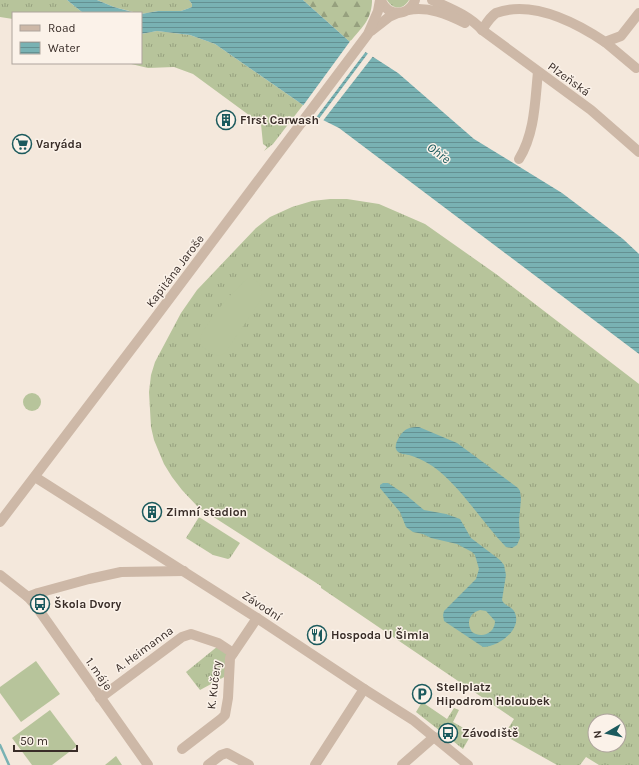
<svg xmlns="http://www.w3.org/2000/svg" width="639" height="765" font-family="Karla,sans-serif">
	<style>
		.grass { fill: url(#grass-tufts); fill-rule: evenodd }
		.forest { fill: url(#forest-firs) }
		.pitch { fill: #b7c49b }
		.water { fill: url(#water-rules); fill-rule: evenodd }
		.pier { fill: #f4e8dc }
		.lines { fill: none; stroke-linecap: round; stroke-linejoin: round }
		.stream { stroke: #79b2b3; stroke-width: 2.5 }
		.minor { stroke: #cdb8a7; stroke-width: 10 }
		.labels { text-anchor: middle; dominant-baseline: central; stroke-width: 3; stroke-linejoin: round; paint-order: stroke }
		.street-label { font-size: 12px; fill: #392d28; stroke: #fbf2e9 }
		.poi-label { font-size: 12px; font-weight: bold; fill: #392d28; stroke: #fbf2e9; text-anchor: start }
		.water-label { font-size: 13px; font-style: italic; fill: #1b5a5d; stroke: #fbf2e9 }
	</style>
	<defs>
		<pattern id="grass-tufts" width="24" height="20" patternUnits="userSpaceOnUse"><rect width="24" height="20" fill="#b7c49b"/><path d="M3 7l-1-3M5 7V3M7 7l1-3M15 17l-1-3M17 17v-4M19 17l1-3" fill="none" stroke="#96a07e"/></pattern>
		<pattern id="forest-firs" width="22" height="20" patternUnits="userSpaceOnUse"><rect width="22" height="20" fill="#b7c49b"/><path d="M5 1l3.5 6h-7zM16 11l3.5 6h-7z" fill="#96a07e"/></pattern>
		<pattern id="water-rules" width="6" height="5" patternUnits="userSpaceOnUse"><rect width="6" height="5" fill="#79b2b3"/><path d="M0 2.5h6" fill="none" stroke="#649192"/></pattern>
	</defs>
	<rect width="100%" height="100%" fill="#f4e8dc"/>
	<g class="grass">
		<polygon points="0,0 67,0 83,13 13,13 13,19 0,17"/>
		<polygon points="97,0 189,0 192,4 192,7 181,11 158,11 141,14 114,7"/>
		<path d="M387 0H409C403 10 393 10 387 0Z"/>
		<polygon points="157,31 190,35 215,44 303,105 273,144 264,151 267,147 263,144 261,124 193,74 174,67 148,68 127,63 141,63 141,34"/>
		<path d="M330 199H347L379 204 425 224 496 274 639 384V765H599L586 757 580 765H557L509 738 506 732 514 719 321 588V586L198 507 182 490 172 477 164 464 154 440 151 427 149 392 151 375 155 362 181 313 197 290 256 228 270 217 292 207 312 201ZM595 721H619V745H595Z"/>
		<polygon points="199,517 240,543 230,558 228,559 213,555 186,538"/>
		<polygon points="218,646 227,654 226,676 200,690 186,672"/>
		<polygon points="422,702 447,719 454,708 459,710 453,722 472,733 463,749 416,712"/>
	</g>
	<path class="forest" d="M303 0H372V2C371 21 361 28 350 42Z"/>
	<g class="pitch">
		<path d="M251 278C262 282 263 291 260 301L225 353 219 356 210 352 201 346 200 336C213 315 228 295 247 279Z"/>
		<circle cx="32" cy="402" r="9"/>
		<polygon points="36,661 60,694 21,722 0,693 0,687"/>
		<polygon points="50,710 77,746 52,765 32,765 12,738"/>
		<polygon points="116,756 122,765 105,765"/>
	</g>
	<g class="water">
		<polygon points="67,0 97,0 114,7 136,13 83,13"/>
		<polygon points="189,0 303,0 350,42 398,73 474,139 562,193 623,239 639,254 639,354 339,128 317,117 303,105 215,44 190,35 157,31 141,34 141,14 158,11 181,11 192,7 192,4"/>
		<path d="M419 427 457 443 518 488 520 491 521 499 519 521 520 538 517 545 512 548 506 547C483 523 464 492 439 471 431 464 419 458 409 455 404 454 398 454 396 449 394 443 402 431 407 429 411 427 416 427 419 427Z"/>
		<path d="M383 483H388L406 495 424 510 446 514 460 519 471 538 500 560 504 565 506 575 502 600C504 606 512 606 515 613 522 630 498 647 483 647L444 621 443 615 444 611 476 579 479 569 475 555 472 552 457 544 431 538 423 534 413 532 406 527 400 512 380 488V485ZM480 610 486 611 495 621C495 633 482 639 472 632 466 623 469 613 480 610Z"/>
	</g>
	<g class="pier">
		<polygon points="351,40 367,50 315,119 302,107"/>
		<polygon points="369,52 374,55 322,122 318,120"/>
	</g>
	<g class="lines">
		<polyline class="stream" points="0,745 9,765"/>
		<g class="minor">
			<path d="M381 0C387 17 409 17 415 0"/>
			<path d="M432 0C449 8 469 15 482 30L591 110 639 152"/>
			<path d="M408 10C428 6 447 14 465 23"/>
			<path d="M482 30C486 24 490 17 496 13 532 0 575 22 605 42L621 36 639 13"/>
			<polyline points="371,31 389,17 398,13"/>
			<polyline points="605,42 636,68"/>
			<path d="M519 159C535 133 535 101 538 72"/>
			<polyline points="35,477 257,618 364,689 413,720 468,765"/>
			<polyline points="0,522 152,322 368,34 378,11 380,0"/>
			<polyline points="0,575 28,597 36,606 148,765"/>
			<polyline points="28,597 38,593 89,579 121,572 184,571"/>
			<polyline points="100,698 182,637 191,634 218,643 233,653"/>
			<polyline points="182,749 221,719 225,715 228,698 230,658 257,618"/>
			<polyline points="208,765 221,755 227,753 249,765"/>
			<polyline points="315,765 364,689"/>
			<polyline points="402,765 434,737"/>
		</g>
	</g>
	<defs>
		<g id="building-ring" transform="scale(1)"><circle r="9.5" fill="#fbf2e9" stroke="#1b5a5d" stroke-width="1.5"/><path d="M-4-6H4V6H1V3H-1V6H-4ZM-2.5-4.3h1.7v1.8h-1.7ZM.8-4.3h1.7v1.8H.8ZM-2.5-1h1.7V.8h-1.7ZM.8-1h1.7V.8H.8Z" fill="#1b5a5d"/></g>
		<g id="supermarket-ring" transform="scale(1)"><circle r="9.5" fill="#fbf2e9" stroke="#1b5a5d" stroke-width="1.5"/><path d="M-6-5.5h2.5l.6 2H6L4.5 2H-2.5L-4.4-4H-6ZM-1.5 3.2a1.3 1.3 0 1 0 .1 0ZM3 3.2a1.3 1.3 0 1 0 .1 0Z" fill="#1b5a5d"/></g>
		<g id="bus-ring" transform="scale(1)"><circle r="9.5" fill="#fbf2e9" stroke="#1b5a5d" stroke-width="1.5"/><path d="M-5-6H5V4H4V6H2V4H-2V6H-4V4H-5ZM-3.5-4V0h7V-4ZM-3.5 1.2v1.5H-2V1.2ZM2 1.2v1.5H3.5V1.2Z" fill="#1b5a5d"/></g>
		<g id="restaurant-ring" transform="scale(1)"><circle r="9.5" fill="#fbf2e9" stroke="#1b5a5d" stroke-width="1.5"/><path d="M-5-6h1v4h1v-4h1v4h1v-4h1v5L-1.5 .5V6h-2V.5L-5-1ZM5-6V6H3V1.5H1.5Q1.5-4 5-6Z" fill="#1b5a5d"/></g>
		<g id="parking-ring" transform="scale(1)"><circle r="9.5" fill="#fbf2e9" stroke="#1b5a5d" stroke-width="1.5"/><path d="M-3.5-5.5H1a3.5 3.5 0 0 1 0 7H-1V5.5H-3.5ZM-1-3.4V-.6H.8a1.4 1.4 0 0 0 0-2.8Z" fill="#1b5a5d"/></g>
	</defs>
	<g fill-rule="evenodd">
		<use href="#building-ring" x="226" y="120"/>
		<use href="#supermarket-ring" x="22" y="144"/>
		<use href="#building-ring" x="152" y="512"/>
		<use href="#bus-ring" x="40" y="604"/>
		<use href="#restaurant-ring" x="317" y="635"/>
		<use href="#parking-ring" x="422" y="694"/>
		<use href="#bus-ring" x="448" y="733"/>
	</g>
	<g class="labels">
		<g class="street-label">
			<text transform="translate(569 79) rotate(36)">Plzeňská</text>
			<text transform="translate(175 271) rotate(-53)">Kapitána Jaroše</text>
			<text transform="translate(262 606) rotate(33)">Závodní</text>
			<text transform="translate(144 649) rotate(-36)">A. Heimanna</text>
			<text transform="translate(99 674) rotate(55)">1. máje</text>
			<text transform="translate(214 685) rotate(-83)">K. Kučery</text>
		</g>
		<g class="poi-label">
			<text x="240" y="120">F1rst Carwash</text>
			<text x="36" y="144">Varyáda</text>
			<text x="166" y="512">Zimní stadion</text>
			<text x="54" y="604">Škola Dvory</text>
			<text x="331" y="635">Hospoda U Šimla</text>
			<text x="436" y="687">Stellplatz<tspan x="436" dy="14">Hipodrom Holoubek</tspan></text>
			<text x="462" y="733">Závodiště</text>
		</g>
		<g class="water-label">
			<text transform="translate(439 153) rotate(37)">Ohře</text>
		</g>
	</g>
	<rect x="12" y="12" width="130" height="52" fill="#fbf2e9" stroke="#ada39c"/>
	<rect x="20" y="25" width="20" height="6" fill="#cdb8a7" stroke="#ada39c"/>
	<text x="48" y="32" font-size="12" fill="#392d28">Road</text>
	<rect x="20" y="42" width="20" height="12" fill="url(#water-rules)" stroke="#ada39c"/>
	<text x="48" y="52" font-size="12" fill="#392d28">Water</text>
	<g transform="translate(607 733) rotate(261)"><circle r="19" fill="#fbf2e9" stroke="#ada39c"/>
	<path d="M0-3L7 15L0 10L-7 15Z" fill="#1b5a5d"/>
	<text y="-6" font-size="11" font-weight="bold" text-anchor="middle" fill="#392d28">N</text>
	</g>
	<path d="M14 745v6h63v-6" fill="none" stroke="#392d28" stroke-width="2"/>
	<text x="20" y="745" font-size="12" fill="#392d28" stroke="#fbf2e9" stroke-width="3" paint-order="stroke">50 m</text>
</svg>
